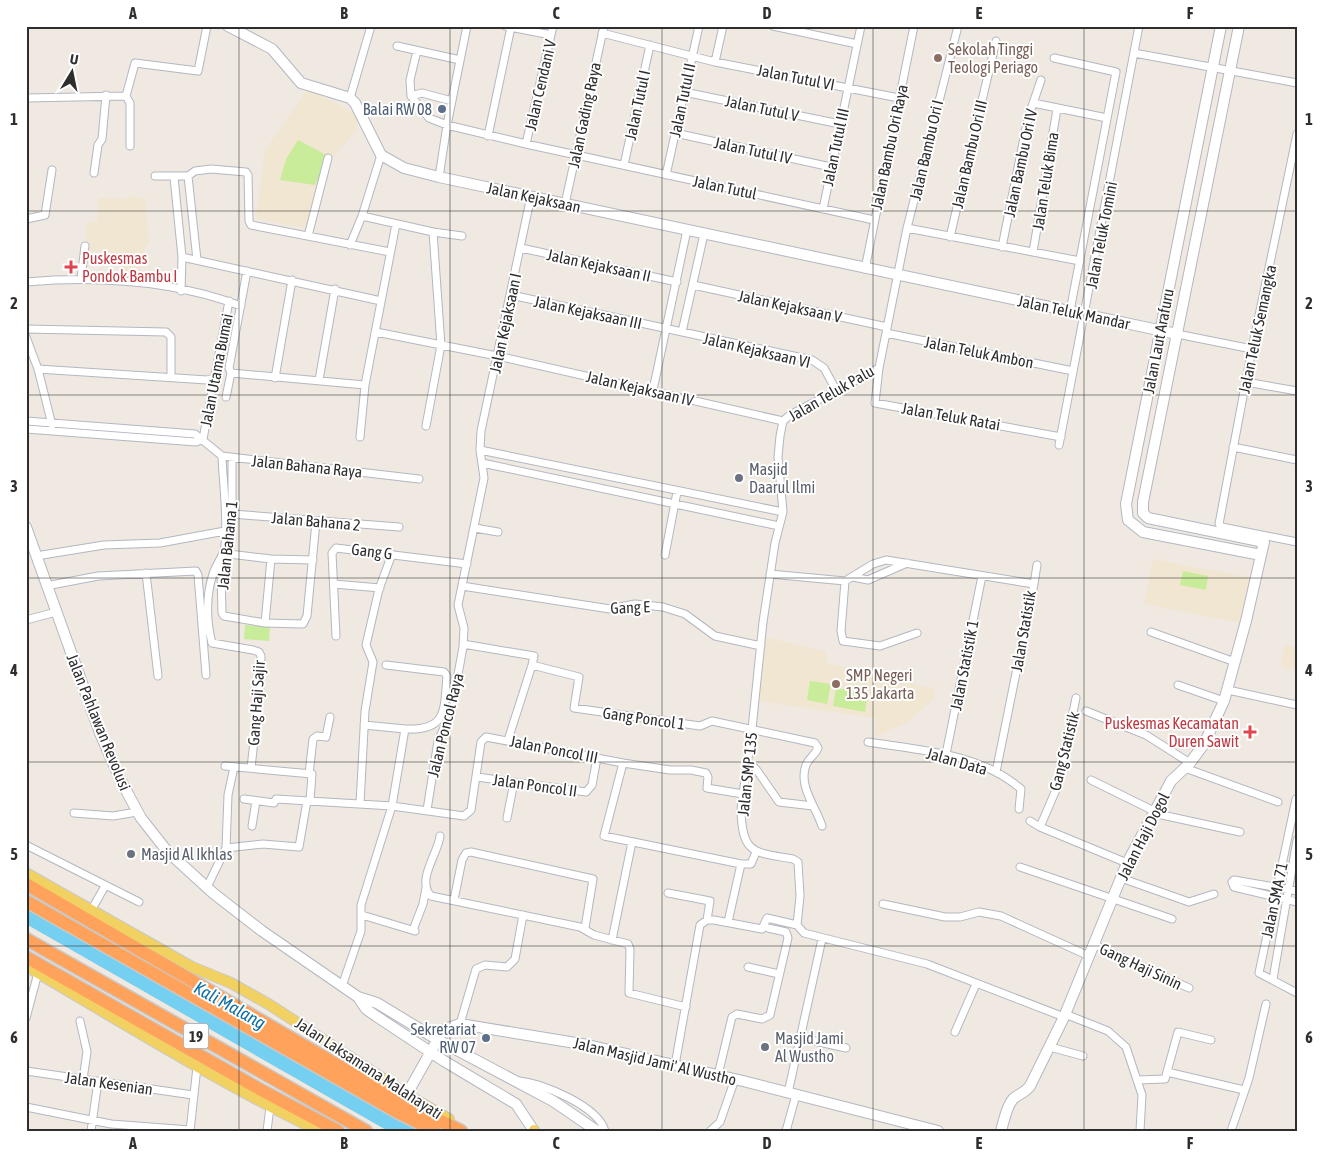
<svg xmlns="http://www.w3.org/2000/svg" width="1323" height="1157" font-family="'Asap Condensed',sans-serif">
<rect width="100%" height="100%" fill="#efe9e1"/>
<path fill="#f0e6d1" d="M308,89L358,115L356,131L328,163L308,229L256,218L265,150Z
M130,196L145,199L149,244L145,247L139,276L120,273L123,265L109,252L86,251V223L97,222L99,198L126,199Z
M1153,559L1251,578L1241,623L1144,604Z
M764,637L826,652L827,663L935,689L934,699L906,723L874,737L876,718L759,701Z
M1285,645L1297,647V670L1281,667Z"/>
<path fill="#c9ec9a" d="M298,140L330,157L315,185L280,180L286,159Z
M1183,571L1208,576L1206,590L1180,585Z
M245,625L270,627L269,641L244,639Z
M810,681L831,684L827,704L807,700Z
M836,688L868,693L865,712L833,706Z"/>
<path fill="#75cff0" d="M26,904L435,1131H388L26,924Z"/>
<g fill="none" stroke-linecap="round" stroke-linejoin="round">
<defs>
<path id="street" d="M505,26L551,35
M773,26L857,44
M958,26L907,228L879,368L790,415L783,421L780,436L778,457L783,512L775,543L763,622L752,729L741,809C742,855 754,852 793,859L798,862L800,896L797,925L804,933L927,964L1064,1017
M602,33L715,62L899,98
M397,46L460,60
M417,51L410,80L411,96L429,118L447,125L526,144L874,220
M1134,53L1297,83
M1054,58L1116,72L1070,311
M715,62L723,26
M684,92L840,124
M126,96L135,63L198,71L207,26
M126,96L130,103V146
M411,96L422,93L452,101
M26,98L126,96
M350,98L371,26
M1033,103L1107,118
M675,133L831,167
M1297,134L1252,349L1219,524L1222,527L1297,542
M488,136L511,27
M526,144L553,26
M624,165L650,45
M94,173L98,145L102,139L106,95
M666,175L699,26
M155,176H188L195,171L211,169L246,172L248,175L249,221L251,225L390,252
M188,176L197,260
M174,177L182,257L181,291
M439,177L447,125L467,26
M565,204L604,26
M823,209L861,26
M362,216L433,232L441,345L426,426
M26,219L45,215L52,170
M907,228L1080,261
M433,232L462,236
M308,236L328,158
M950,237L996,41
M350,245L362,216L381,155
M1002,247L1028,118L1041,80
M521,248L677,282
M1033,252L1057,109
M182,257L381,301
M865,269L914,26
M247,271L229,368L231,373L365,385L396,224
M81,279L85,246
M26,282C97,276 174,281 241,306
M693,285L887,327
M511,295L812,360L824,368L836,390
M26,329L166,332L171,337V377
M376,332L502,357L783,421
M682,332L704,234
M886,333L1073,371
M1177,334L1252,349
M26,337L38,369L52,425
M879,368L875,403L1061,437
M38,369L207,380L215,378
M275,378L292,280
M319,380L335,289
M1246,382L1297,391
M653,390L687,230
M226,397L231,373
M26,421L195,434L222,456L419,479
M26,429L196,442L203,439
M360,437L365,385
M203,439L229,301
M1059,445L1139,26
M1233,447L1297,460
M480,450L783,512
M222,456C223,485 228,517 225,545C224,556 216,564 213,574C206,595 206,621 212,643L253,650L259,652L261,656L260,687L251,768
M232,458V514L229,554L221,572L222,613L224,616L265,623L303,624L307,616L316,522
M482,463L779,526
M232,514L399,527
M475,528L498,532
M229,554L271,559L313,560
M665,555L677,492
M36,556L104,545L160,543L225,531
M146,573L158,676
M770,574L845,581L873,564L886,560L1034,584L996,772
M853,577L868,580L907,563
M845,581L841,631L843,641L880,646L917,633
M334,584L380,588
M1034,584L1037,565
M46,586L98,576L196,571L198,575L206,675
M462,586L610,609L635,604L663,607L685,614L715,636L761,646
M26,620L56,612
M265,623L271,559
M1151,632L1235,662
M336,636L332,553L336,548L467,564
M463,644L534,656L532,665L579,677L574,708L700,726L712,721L815,743L818,748C815,755 809,758 806,765C798,786 816,807 822,826
M1178,685L1224,701
M1228,690L1297,705
M1086,711L1146,735L1190,763
M364,725L405,729
M508,740L532,665
M868,742C919,750 980,753 1021,789L1019,809
M946,754L982,576
M747,761L756,769L779,802L813,806
M623,763L604,836L741,864H751L756,852
M225,766L312,774L310,801
M1185,768L1278,802
M309,774L313,739L317,736L326,737L330,717
M477,777L586,792L592,785L597,758
M1091,780L1162,815L1240,832
M244,799L274,803L276,799L392,806L464,816L471,810L481,742L486,737L623,763L670,770H691L706,773L708,777L707,788L743,794
M1296,799L1259,973L1297,993
M360,804L365,711L373,662L366,645L379,589L392,554
M427,810L438,741L451,713L463,647L464,628L458,605L484,478L480,450L481,431L531,196
M74,813L113,816L137,812
M507,818L514,782
M1030,821L1040,827L1127,863
M252,826L256,801
M1040,827L1058,785L1076,698
M440,836C438,854 416,880 431,896L580,927L594,935L628,944L630,949L629,993L686,1007
M26,845L139,902
M226,848L263,844L299,847L307,801
M1020,867L1172,919
M1121,878L1189,902L1214,894
M207,887L226,848L228,795L234,767
M1297,891L1234,880L1232,882L1234,887L1297,902
M668,893L710,901L707,920
M454,900L462,860L466,853L471,852L593,879L585,928
M883,904L945,917H960L979,912L1001,916L1089,956
M92,909L105,886
M362,915L415,931
M728,922L741,864
M413,930L423,904L426,888
M612,940L632,842
M1093,944L1189,988
M748,967L779,974
M1273,979L1297,840
M342,986L361,931V905L392,806L405,729C447,731 444,711 447,676L444,672L386,665
M1065,1014L1108,1031L1126,1047L1142,1095L1140,1131
M26,1018L38,973
M80,1021L87,1052L83,1079
M460,1024L476,969L485,965L507,967L515,959L523,915
M955,1032L976,984
M801,1038L846,1048
M1050,1047L1083,1056
M675,1065L700,925L707,920H714L762,929L767,918L797,925
M26,1071L193,1095
M1167,1072L1244,1090
M718,1075L732,1017L737,1014L762,1019L770,1015L788,938L786,932L768,928
M1138,1080L1165,1079L1178,1032L1211,1040
M519,1081C542,1083 598,1106 605,1131
M788,1093L822,939
M26,1107L111,1124L190,1130
M91,1131L98,1081
M190,1131L197,1067
M267,1131L270,1107
M710,1131L720,1122L735,1079
M786,1131L796,1095
M1231,1131L1249,1078L1266,1004"/>
<path id="secondary" d="M228,26L272,49L301,83L350,98L355,103L381,155L404,168L439,177L1177,334
M1221,26L1126,504L1128,520L1143,532L1261,555
M26,527L100,733L121,781L141,818L167,851L213,893L262,931L358,997L366,1009L376,1016L444,1061L516,1104L534,1131
M358,997L377,1003L438,1040L553,1101L597,1131
M407,1094L443,1030L460,1024L588,1045L743,1081L938,1131
M1001,1131C1004,1121 1006,1107 1013,1099C1018,1094 1025,1093 1030,1086L1064,1017L1127,863L1171,781L1190,763L1204,744L1224,701L1246,621L1264,542L1148,518L1143,513V502L1239,26"/>
<path id="primary" d="M26,873L192,967L231,983L270,1005L416,1100L449,1119
M26,966C123,1023 218,1082 319,1131
M534,1131V1130"/>
<path id="highway" d="M26,884L394,1098L461,1131
M26,901L399,1113L435,1131
M26,939L366,1131
M26,957L261,1090L338,1131"/>
</defs>
<use href="#street" stroke="#b4b7c1" stroke-width="9"/>
<use href="#secondary" stroke="#b4b7c1" stroke-width="12"/>
<use href="#primary" stroke="#c9c9c9" stroke-width="12"/>
<use href="#highway" stroke="#c9c9c9" stroke-width="15"/>
<use href="#street" stroke="#fff" stroke-width="7"/>
<use href="#secondary" stroke="#fff" stroke-width="10"/>
<use href="#primary" stroke="#f2d163" stroke-width="10"/>
<use href="#highway" stroke="#ffa35c" stroke-width="12"/>
</g>
<path fill="none" stroke="#2e2e2e" stroke-width="1" stroke-opacity="0.55" d="M239,26V1131M450,26V1131M662,26V1131M873,26V1131M1084,26V1131M26,211H1297M26,395H1297M26,578H1297M26,762H1297M26,946H1297"/>
<g fill="#8d6e63" stroke="#fff" stroke-width="2">
<circle cx="938" cy="58" r="5"/>
<circle cx="836" cy="684" r="5"/>
</g>
<g fill="#5c6f8a" stroke="#fff" stroke-width="2">
<circle cx="442" cy="109" r="5"/>
<circle cx="486" cy="1038" r="5"/>
</g>
<g fill="#e0444e" stroke="#fff" stroke-width="2">
<path d="M68.5 259.5h5v5h5v5h-5v5h-5v-5h-5v-5h5z"/>
<path d="M1247.5 724.5h5v5h5v5h-5v5h-5v-5h-5v-5h5z"/>
</g>
<g fill="#6b7280" stroke="#fff" stroke-width="2">
<circle cx="739" cy="478" r="5"/>
<circle cx="131" cy="854" r="5"/>
<circle cx="765" cy="1047" r="5"/>
</g>
<g text-anchor="middle" dominant-baseline="central" stroke-width="4" stroke-linejoin="round" paint-order="stroke">
<rect fill="#fff" stroke="#6d6d6d" stroke-width="1" x="183.5" y="1023.5" width="25" height="25" rx="4"/>
<g font-size="15" font-weight="bold" fill="#2e2e2e">
<text x="196" y="1036">19</text>
</g>
<g font-size="16" fill="#785e54" stroke="#fff" text-anchor="start">
<text x="948" y="49">Sekolah Tinggi<tspan x="948" dy="18">Teologi Periago</tspan></text>
<text x="846" y="675">SMP Negeri<tspan x="846" dy="18">135 Jakarta</tspan></text>
</g>
<g font-size="16" fill="#2e2e2e" stroke="#fff">
<text transform="translate(796 77) rotate(11)">Jalan Tutul VI</text>
<text transform="translate(540 85) rotate(-77)">Jalan Cendani V</text>
<text transform="translate(682 100) rotate(-78)">Jalan Tutul II</text>
<text transform="translate(637 105) rotate(-78)">Jalan Tutul I</text>
<text transform="translate(762 108) rotate(12)">Jalan Tutul V</text>
<text transform="translate(584 115) rotate(-78)">Jalan Gading Raya</text>
<text transform="translate(835 147) rotate(-78)">Jalan Tutul III</text>
<text transform="translate(889 147) rotate(-78)">Jalan Bambu Ori Raya</text>
<text transform="translate(753 150) rotate(12)">Jalan Tutul IV</text>
<text transform="translate(926 150) rotate(-77)">Jalan Bambu Ori I</text>
<text transform="translate(969 154) rotate(-77)">Jalan Bambu Ori III</text>
<text transform="translate(1020 163) rotate(-78)">Jalan Bambu Ori IV</text>
<text transform="translate(1045 181) rotate(-81)">Jalan Teluk Bima</text>
<text transform="translate(725 187) rotate(12)">Jalan Tutul</text>
<text transform="translate(534 197) rotate(12)">Jalan Kejaksaan</text>
<text transform="translate(1101 235) rotate(-79)">Jalan Teluk Tomini</text>
<text transform="translate(599 265) rotate(12)">Jalan Kejaksaan II</text>
<text transform="translate(790 306) rotate(12)">Jalan Kejaksaan V</text>
<text transform="translate(588 312) rotate(12)">Jalan Kejaksaan III</text>
<text transform="translate(1074 312) rotate(12)">Jalan Teluk Mandar</text>
<text transform="translate(505 323) rotate(-78)">Jalan Kejaksaan I</text>
<text transform="translate(1257 329) rotate(-78)">Jalan Teluk Semangka</text>
<text transform="translate(1158 341) rotate(-79)">Jalan Laut Arafuru</text>
<text transform="translate(757 350) rotate(13)">Jalan Kejaksaan VI</text>
<text transform="translate(979 352) rotate(11)">Jalan Teluk Ambon</text>
<text transform="translate(216 370) rotate(-79)">Jalan Utama Bumai</text>
<text transform="translate(640 388) rotate(13)">Jalan Kejaksaan IV</text>
<text transform="translate(831 393) rotate(-30)">Jalan Teluk Palu</text>
<text transform="translate(951 416) rotate(10)">Jalan Teluk Ratai</text>
<text transform="translate(307 466) rotate(6)">Jalan Bahana Raya</text>
<text transform="translate(316 521) rotate(5)">Jalan Bahana 2</text>
<text transform="translate(227 545) rotate(-84)">Jalan Bahana 1</text>
<text transform="translate(372 551) rotate(7)">Gang G</text>
<text transform="translate(630 607) rotate(-2)">Gang E</text>
<text transform="translate(1023 631) rotate(-80)">Jalan Statistik</text>
<text transform="translate(964 665) rotate(-79)">Jalan Statistik 1</text>
<text transform="translate(256 703) rotate(-86)">Gang Haji Sajir</text>
<text transform="translate(644 718) rotate(8)">Gang Poncol 1</text>
<text transform="translate(99 722) rotate(68)">Jalan Pahlawan Revolusi</text>
<text transform="translate(445 725) rotate(-76)">Jalan Poncol Raya</text>
<text transform="translate(554 749) rotate(11)">Jalan Poncol III</text>
<text transform="translate(1064 751) rotate(-76)">Gang Statistik</text>
<text transform="translate(957 761) rotate(16)">Jalan Data</text>
<text transform="translate(747 774) rotate(-84)">Jalan SMP 135</text>
<text transform="translate(535 785) rotate(8)">Jalan Poncol II</text>
<text transform="translate(1143 836) rotate(-63)">Jalan Haji Dogol</text>
<text transform="translate(1274 900) rotate(-78)">Jalan SMA 71</text>
<text transform="translate(1141 966) rotate(25)">Gang Haji Sinin</text>
<text transform="translate(655 1061) rotate(13)">Jalan Masjid Jami' Al Wustho</text>
<text transform="translate(369 1068) rotate(33)">Jalan Laksamana Malahayati</text>
<text transform="translate(109 1083) rotate(8)">Jalan Kesenian</text>
</g>
<g font-size="16" fill="#4e5e75" stroke="#fff" text-anchor="end">
<text x="432" y="109">Balai RW 08</text>
<text x="476" y="1029">Sekretariat<tspan x="476" dy="18">RW 07</tspan></text>
</g>
<g font-size="16" fill="#be3a42" stroke="#fff" text-anchor="start">
<text x="82" y="258">Puskesmas<tspan x="82" dy="18">Pondok Bambu I</tspan></text>
<text x="1239" y="723" text-anchor="end">Puskesmas Kecamatan<tspan x="1239" dy="18">Duren Sawit</tspan></text>
</g>
<g font-size="16" fill="#5b616d" stroke="#fff" text-anchor="start">
<text x="749" y="469">Masjid<tspan x="749" dy="18">Daarul Ilmi</tspan></text>
<text x="141" y="854">Masjid Al Ikhlas</text>
<text x="775" y="1038">Masjid Jami<tspan x="775" dy="18">Al Wustho</tspan></text>
</g>
<g font-size="18" font-style="italic" fill="#0d6fa3" stroke="#fff">
<text transform="translate(230 1005) rotate(29)">Kali Malang</text>
</g>
</g>
<rect width="1323" height="1157" fill="none" stroke="#ffffff" stroke-width="55"/>
<g transform="translate(72 72) rotate(10)" stroke="#ffffff" stroke-width="4" paint-order="stroke">
<path d="M0-4L9 19L0 12L-9 19Z" fill="#2e2e2e"/>
<text y="-8" font-size="14" font-weight="bold" text-anchor="middle" fill="#2e2e2e">U</text>
</g>
<rect x="28" y="28" width="1268" height="1102" fill="none" stroke="#2e2e2e" stroke-width="2"/>
<g font-size="16" text-anchor="middle" font-weight="bold" fill="#2e2e2e">
<text x="133" y="19">A</text>
<text x="344" y="19">B</text>
<text x="556" y="19">C</text>
<text x="767" y="19">D</text>
<text x="979" y="19">E</text>
<text x="1190" y="19">F</text>
<text x="14" y="125">1</text>
<text x="1309" y="125">1</text>
<text x="14" y="309">2</text>
<text x="1309" y="309">2</text>
<text x="14" y="492">3</text>
<text x="1309" y="492">3</text>
<text x="14" y="676">4</text>
<text x="1309" y="676">4</text>
<text x="14" y="860">5</text>
<text x="1309" y="860">5</text>
<text x="14" y="1043">6</text>
<text x="1309" y="1043">6</text>
<text x="133" y="1149">A</text>
<text x="344" y="1149">B</text>
<text x="556" y="1149">C</text>
<text x="767" y="1149">D</text>
<text x="979" y="1149">E</text>
<text x="1190" y="1149">F</text>
</g>
</svg>
